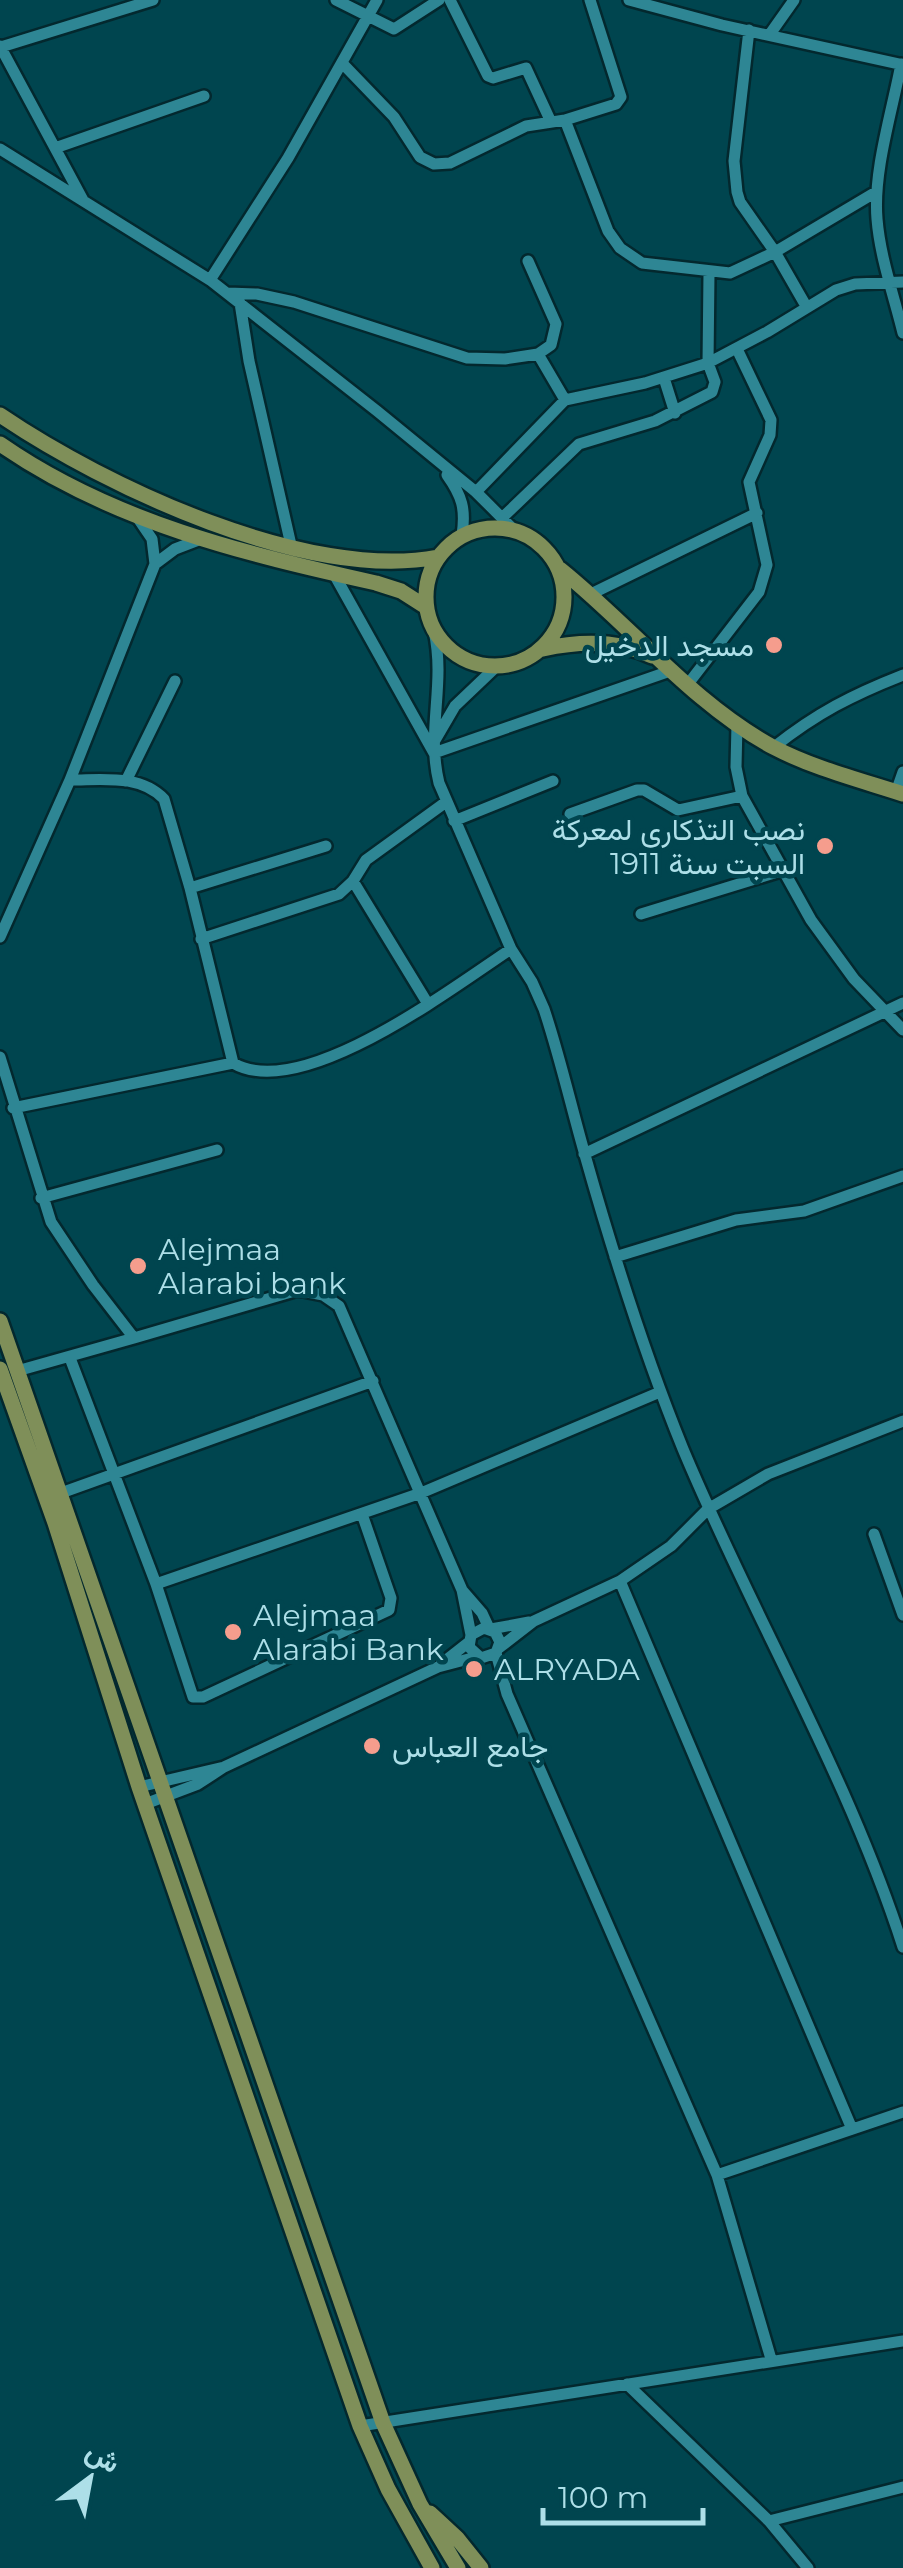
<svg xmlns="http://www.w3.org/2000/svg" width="903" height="2568" font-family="Montserrat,Vazirmatn,sans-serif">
<rect width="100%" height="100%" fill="#00454f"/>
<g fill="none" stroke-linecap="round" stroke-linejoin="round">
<defs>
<path id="minor" d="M336,0L394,29L439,0
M450,0L488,76L493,78L526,68L551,122
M629,0L722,25L903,65
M749,30L734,161L737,192L740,202L775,252L806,306
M770,34L794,0
M0,46L83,200
M1,47L153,0
M343,64L394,117L420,157L434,164L450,163L526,126L565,120L608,231L620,248L642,263L730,273L775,252L876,192
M901,64C892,112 873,171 877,219C880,257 894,296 903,333
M565,120L616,104L621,97L590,0
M55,148L204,96
M0,149L210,280L377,411L476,492L514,530
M528,261L556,324L551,345L538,354
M210,280L288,158L377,0
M228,293L257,294L294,302L467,358L505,359L538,354L565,400
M240,303L249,361L291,545
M664,378L675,413
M447,475C462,496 466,509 462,535
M476,492L565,400L645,383L708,363L767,332L836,290L855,284L903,282
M502,518L579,444L655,421L712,392L715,382L708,363L709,273
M155,564L175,549L201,539
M334,574L434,753L673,670
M591,594L757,513
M434,631C446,685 426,730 439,783L511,949L532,982L544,1009C560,1057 571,1106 585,1155C613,1254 644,1353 683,1449C753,1617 847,1773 903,1947
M688,684L759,592L767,565L749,482L770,435L771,420L737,349
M737,724L736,767L742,796L811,920L854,979L903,1030
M434,742L455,706L497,666
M774,747C817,713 852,695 903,675
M70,780C103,780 140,774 164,799L190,888L233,1063C301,1103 452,988 511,949
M126,781L175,681
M896,792L903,772
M570,814L637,790H644L678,810L742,796
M454,821L553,781
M353,881L428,1004
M190,888L326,846
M641,914L784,870
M0,937L70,780L155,564L152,539L137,517
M201,939L339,894L353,881L366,860L446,802
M0,1057L51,1222L93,1285L134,1338L298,1290L323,1295L339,1306L462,1590L471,1635L469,1647L481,1658L496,1653L500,1642L495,1632L484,1628L471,1635
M13,1108L233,1063
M584,1154L903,1003
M41,1198L217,1150
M615,1257L736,1220L804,1211L903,1176
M70,1358L156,1584L193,1697H203L389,1610L391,1598L362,1514
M17,1371L134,1338
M61,1493L373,1381
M874,1534L903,1615
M620,1581L852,2129
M156,1584L421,1493L660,1392
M462,1590L482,1613L489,1628
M491,1629L529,1622
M499,1648L534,1621L620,1581L671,1546L708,1509L768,1474L903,1421
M496,1653L507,1694L717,2175L771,2359
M441,1664L469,1642
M139,1787L224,1767
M145,1804L198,1784L224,1767L438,1667L476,1657
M717,2175L903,2112
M627,2384L769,2521L808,2568
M360,2426L903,2341
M769,2521L903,2487"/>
<path id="major" d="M0,415C106,487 308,582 438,557
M0,444C112,522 245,554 376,583L401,591L426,607
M426 597a69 69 0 1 1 138 0a69 69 0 1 1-138 0Z
M560,569C631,626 692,703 773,747C813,768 860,780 903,794
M543,649C579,641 618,640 652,656
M0,1321L383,2423L420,2504L458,2568
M0,1369L55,1523L139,1787L360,2426L388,2489L432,2568
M430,2513L457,2538L481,2568"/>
</defs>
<use href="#minor" stroke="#03282e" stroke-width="16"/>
<use href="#major" stroke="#03282e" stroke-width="20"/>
<use href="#minor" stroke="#2e8694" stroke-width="11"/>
<use href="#major" stroke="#7f8f59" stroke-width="15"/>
</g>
<g fill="#f59d8d" stroke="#00454f" stroke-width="4">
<circle cx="774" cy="645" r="10"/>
<circle cx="825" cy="846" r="10"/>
<circle cx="138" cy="1266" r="10"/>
<circle cx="233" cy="1632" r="10"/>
<circle cx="474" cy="1669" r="10"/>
<circle cx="372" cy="1746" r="10"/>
</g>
<g text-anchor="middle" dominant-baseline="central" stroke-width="9" stroke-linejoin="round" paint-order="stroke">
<g font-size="30" fill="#addfe8" stroke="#00454f" text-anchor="start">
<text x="754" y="645" text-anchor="end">مسجد الدخيل</text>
<text x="805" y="829" text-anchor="end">نصب التذكاري لمعركة<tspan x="805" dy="34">السبت سنة 1911</tspan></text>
<text x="158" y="1249">Alejmaa<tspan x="158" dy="34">Alarabi bank</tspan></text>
<text x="253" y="1615">Alejmaa<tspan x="253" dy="34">Alarabi Bank</tspan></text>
<text x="494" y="1669">ALRYADA</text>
<text x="392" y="1746">جامع العباس</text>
</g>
</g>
<g transform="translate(90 2478) rotate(32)" stroke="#00454f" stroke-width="8" paint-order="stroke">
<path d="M0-8L18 38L0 25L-18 38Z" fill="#addfe8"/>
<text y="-15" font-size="28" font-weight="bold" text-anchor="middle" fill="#addfe8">ش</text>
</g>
<path d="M543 2508v15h160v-15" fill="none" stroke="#addfe8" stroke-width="5"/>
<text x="558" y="2508" font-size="30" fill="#addfe8" stroke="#00454f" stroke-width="8" paint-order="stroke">100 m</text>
</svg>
